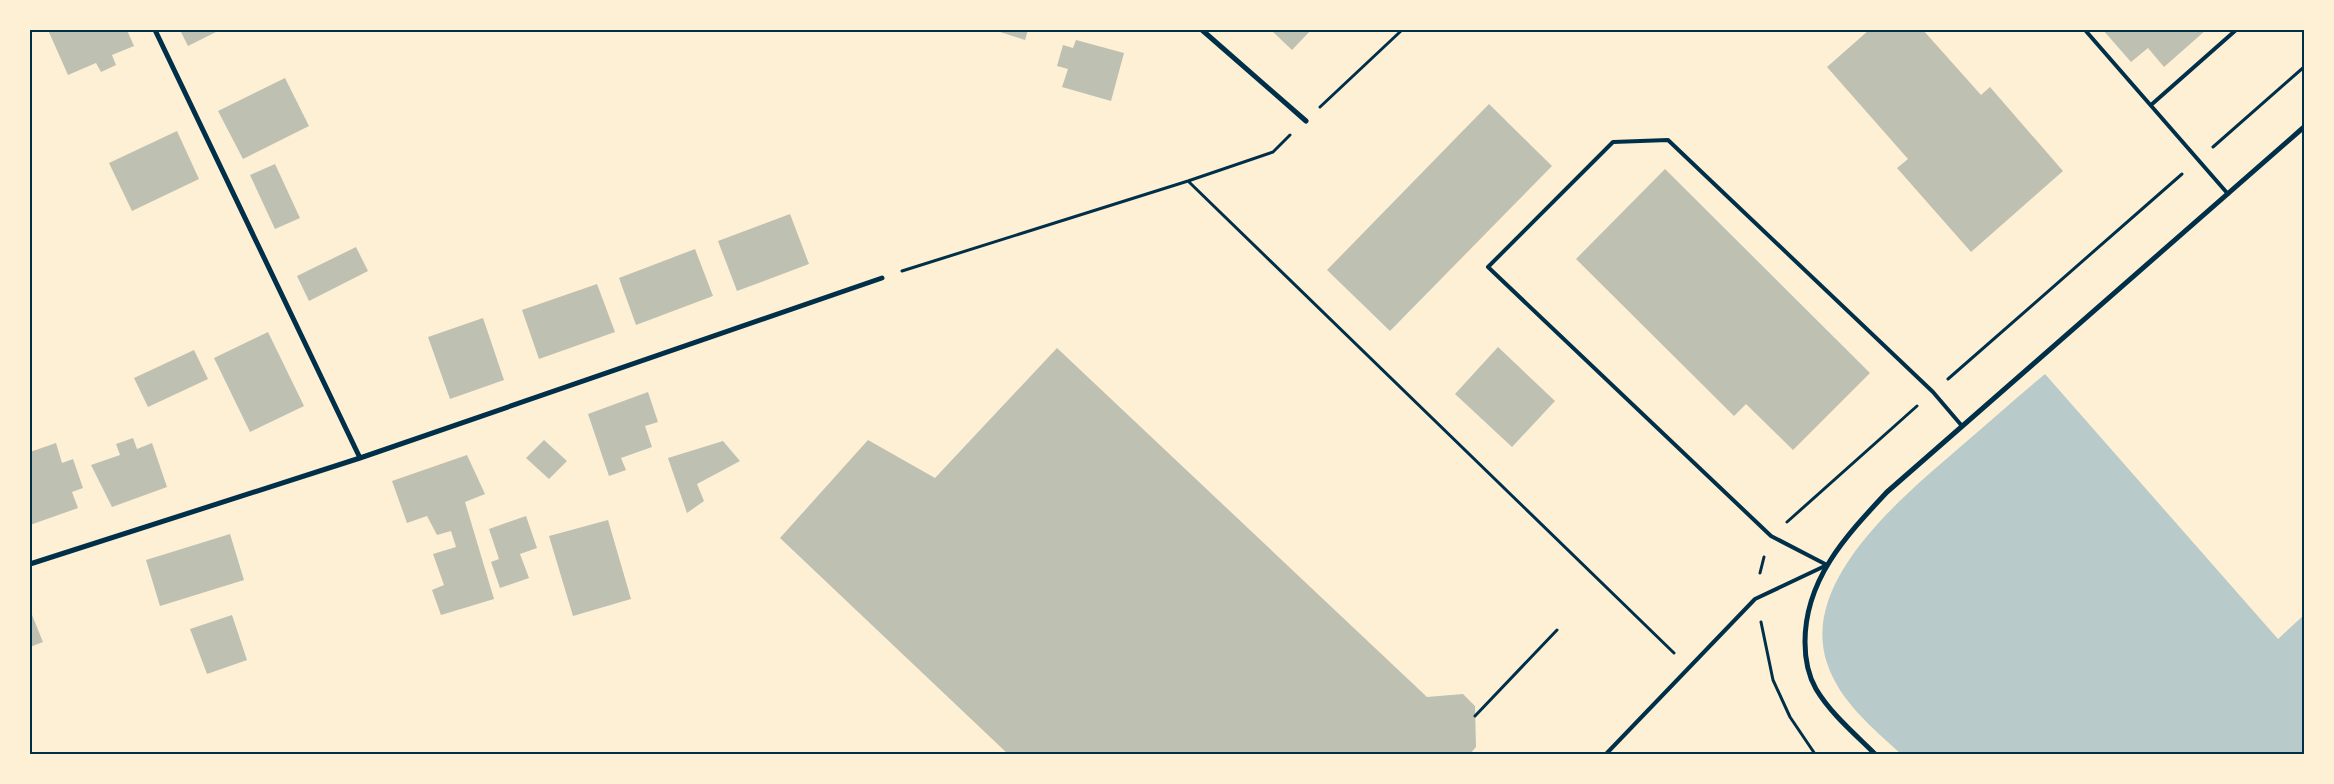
<svg xmlns="http://www.w3.org/2000/svg" width="2334" height="784" font-family="'Public Sans',sans-serif">
<rect width="100%" height="100%" fill="#fdf0d5"/>
<path fill="#b9caca" d="M2045,374L2278,639L2304,615V754H1901C1872,727 1840,702 1827,663C1799,580 1905,495 1959,448C1988,423 2016,398 2045,374Z"/>
<path fill="#bec0b2" d="M48,30H127L134,46L112,55L116,65L101,72L96,63L68,75Z
M180,30H220L188,46Z
M994,30H1028L1025,40Z
M1271,30H1311L1292,50Z
M1869,30H1923L1981,95L1990,87L2063,171L1971,252L1897,168L1908,159L1827,67Z
M2103,30H2206L2164,67L2148,48L2131,62Z
M1076,40L1124,53L1111,101L1062,87L1068,69L1057,66L1063,45L1073,48Z
M285,78L309,126L243,159L218,111Z
M1489,104L1552,166L1390,331L1327,270Z
M177,131L199,179L132,211L109,163Z
M275,164L300,218L275,229L250,175Z
M1665,169L1870,373L1793,450L1746,404L1734,416L1576,259Z
M790,214L809,264L737,291L718,241Z
M356,247L368,271L309,301L297,276Z
M695,249L713,296L636,325L619,278Z
M597,284L615,332L539,359L522,310Z
M483,318L504,380L450,399L428,337Z
M268,332L304,406L250,432L214,358Z
M1498,347L1555,401L1512,447L1455,394Z
M1057,348L1427,697L1463,694L1475,706L1476,747L1470,754H1008L780,538L868,440L935,478Z
M194,350L208,379L148,407L134,378Z
M648,392L658,422L645,426L652,447L621,458L626,470L609,476L588,414Z
M133,438L137,449L152,443L167,487L112,507L91,465L120,455L116,444Z
M544,440L567,461L549,479L526,458Z
M723,441L740,461L697,484L704,501L687,513L668,458Z
M56,443L62,463L73,459L83,488L72,492L78,508L30,525V452Z
M467,455L485,494L465,502L494,599L441,615L432,590L444,585L433,554L456,547L451,531L437,535L427,516L407,523L392,481Z
M526,516L537,548L520,554L529,578L500,588L491,562L499,559L489,529Z
M608,520L631,599L573,616L549,536Z
M230,534L244,580L160,606L146,560Z
M30,610L43,642L30,647Z
M232,615L247,660L207,674L190,629Z"/>
<g fill="none" stroke-linecap="round" stroke-linejoin="round">
<path stroke="#003049" stroke-width="3" d="M1320,107L1402,30
M2213,147L2304,67
M1188,181L1674,653
M902,271L1188,181L1273,152L1290,135
M1948,379L2182,174
M1787,522L1917,406
M1760,573L1764,557
M1761,622L1773,680L1790,717L1815,754
M1475,716L1557,630"/>
<path stroke="#003049" stroke-width="4" d="M2085,30L2228,194
M2151,105L2236,30
M1827,565L1771,536L1488,267L1613,142L1668,140L1933,392L1962,426
M1606,754L1755,599L1827,565"/>
<path stroke="#003049" stroke-width="5" d="M155,30L360,458
M1202,30L1306,121
M30,564L360,458L882,278
M1875,754C1855,734 1831,714 1816,689C1808,675 1805,657 1805,642C1805,579 1846,536 1887,492L2304,127"/>
</g>
<rect width="2334" height="784" fill="none" stroke="#fdf0d5" stroke-width="62"/>
<rect x="31" y="31" width="2272" height="722" fill="none" stroke="#003049" stroke-width="2"/>
</svg>
